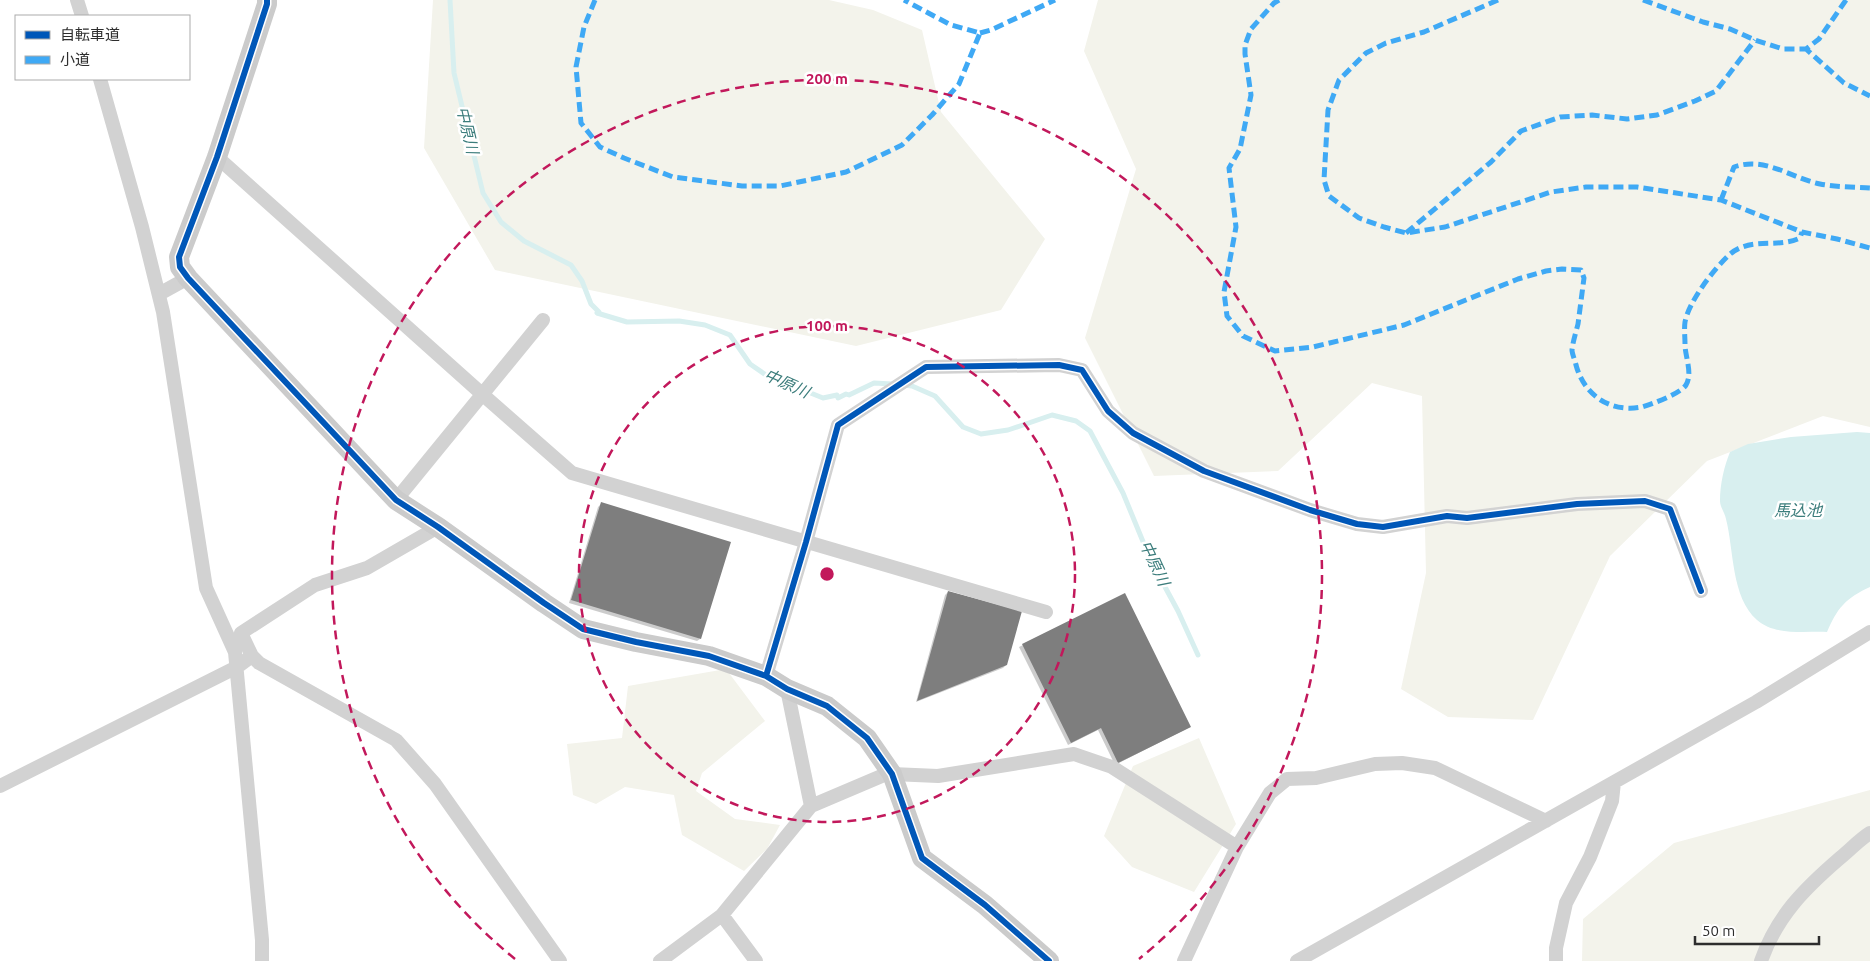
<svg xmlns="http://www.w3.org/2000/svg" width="1870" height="961" font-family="Ubuntu,'Noto Sans JP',sans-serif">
<rect width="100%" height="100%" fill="#fff"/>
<path fill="#f3f3eb" d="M433,0H829L873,10L922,30L941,112L1045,239L1001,310L856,346L495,270L424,148Z
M1098,0H1870V427L1823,416L1707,461L1610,556L1533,720L1448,717L1401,689L1426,573L1422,396L1372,383L1278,471L1154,476L1085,338L1136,169L1084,51Z
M726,669L765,721L702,773L696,791L735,819L780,825L767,849L744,871L682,835L674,795L625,787L596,804L573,795L567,744L622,738L628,686Z
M1199,738L1236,824L1194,892L1132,867L1104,836L1133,766Z
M1870,790V961H1582L1583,919L1674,843Z"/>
<path fill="#d8efef" d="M1857,432L1870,433V587C1846,598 1837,608 1827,632C1805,631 1775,636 1757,620C1731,597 1734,550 1726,519C1725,513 1720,507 1720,501C1720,484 1724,467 1730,452L1748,444L1791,437Z"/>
<path fill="#0003" d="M601,504L700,639L697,641L569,603L598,507Z
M948,592L1006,665L1003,668L916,702L945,595Z
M1124,595L1190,727L1115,765L1098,730L1068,745L1019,647Z"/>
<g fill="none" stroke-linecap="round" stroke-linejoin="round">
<path stroke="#d8efef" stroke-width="5" d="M450,0L454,73L483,193L501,222L524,241L571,265L582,281L591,304L599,312L597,313L627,322L679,321L705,325L730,335L750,364L766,375L823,398L837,395L838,398L846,394L849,395L874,383L892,384
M903,385L912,386L935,396L963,427L981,434L1008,430L1052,415L1076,421L1090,431L1123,493L1151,561L1178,611L1198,655"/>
</g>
<path fill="#7e7e7e" d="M601,502L731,542L701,639L571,600Z
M948,591L1022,611L1007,665L917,701Z
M1125,593L1191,727L1118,763L1101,728L1071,743L1022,644Z"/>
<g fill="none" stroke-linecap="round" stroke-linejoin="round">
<path stroke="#d2d2d2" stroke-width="14" d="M77,0L82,16
M100,79L142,227L163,312L206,588L235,652L262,940V961
M217,157L482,394L572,473L1046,612
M159,294L188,278
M396,500L543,320
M252,656L259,663L396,740L435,784L560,961
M766,676L806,542L838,425L926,367L1059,365L1082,370L1108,411L1133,433L1204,471L1310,510L1357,524L1383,527L1447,516L1467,518L1577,504L1645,501L1670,509L1701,591
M787,689L811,806
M0,786L237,667L252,656L241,633L315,585L367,568L438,527
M722,915L756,961
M660,961L722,915L811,806L884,775L892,774L938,776L1074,754L1112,767L1237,847
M1184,961L1237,847L1270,793L1287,779L1316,778L1375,764L1402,763L1435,768L1546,821
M1297,961L1756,702L1870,632
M1556,961V948L1566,903L1590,857L1612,801L1614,782
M1761,961C1777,916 1804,889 1840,858C1850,850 1859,840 1870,833"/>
<path stroke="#cbcbcb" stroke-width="20" d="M267,0V4L217,157L179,257L180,267L188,278L396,500L438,527L544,603L583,629L636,642L709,656L766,676L787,689L827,706L867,738L892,774L922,858L985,905L1049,961"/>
<path stroke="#3fa9f5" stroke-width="5" stroke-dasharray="10 5" stroke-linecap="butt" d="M595,0L584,27L576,67L581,123L600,147L624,158L673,177L742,186H780L846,172L902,145L932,115L959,84L980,33L951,25L904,0
M1279,0L1274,3L1251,29L1245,45V54L1251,95L1240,149L1229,168L1236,227L1224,292L1227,316L1243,336L1275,351L1313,347L1404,325L1518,279L1546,271L1562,269L1581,270L1584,278C1582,293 1580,309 1578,324C1576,332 1573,341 1572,350C1572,354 1575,360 1576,365C1584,395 1610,413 1642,407C1652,404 1680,394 1686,385C1693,373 1685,357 1685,344C1685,337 1684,329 1685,322C1689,301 1714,269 1729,255C1750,236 1777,249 1800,238L1802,232
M1498,0L1424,32L1386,43L1366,53L1339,80L1328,110L1324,180L1329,196L1359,218L1384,227L1406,233L1445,227L1551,192L1586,187H1637L1721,200L1802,232L1837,239L1870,248
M1643,0L1703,22L1730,29L1755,40L1783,49H1806
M1846,0L1819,39L1806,49L1844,83L1870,96
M980,33L991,30L1055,0
M1721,200L1734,167C1765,156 1791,178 1820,184C1836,187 1854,187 1870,188
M1406,233L1491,162L1521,131L1560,117L1592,115L1627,119L1657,115L1695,101L1716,91L1755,40"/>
<defs>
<path id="cycleway" d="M267,0V4L217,157L179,257L180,267L188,278L396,500L438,527L544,603L583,629L636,642L709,656L766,676L787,689L827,706L867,738L892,774L922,858L985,905L1049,961
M766,676L806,542L838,425L926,367L1059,365L1082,370L1108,411L1133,433L1204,471L1310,510L1357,524L1383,527L1447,516L1467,518L1577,504L1645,501L1670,509L1701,591"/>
</defs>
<use href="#cycleway" stroke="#fff" stroke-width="9"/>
<use href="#cycleway" stroke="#0057b8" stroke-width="6"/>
</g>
<g fill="none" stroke="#c2185b" stroke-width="2.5" stroke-dasharray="9 6">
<circle cx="827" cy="574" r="248"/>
<path d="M515 959A495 495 0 1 1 1139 959"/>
</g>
<g text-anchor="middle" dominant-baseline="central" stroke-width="5" stroke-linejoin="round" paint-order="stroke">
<g font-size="16" font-style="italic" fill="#3c7d7c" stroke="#fff">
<text transform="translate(468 130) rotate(77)">中原川</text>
<text transform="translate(787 383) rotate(24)">中原川</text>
<text x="1798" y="510">馬込池</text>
<text transform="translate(1155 563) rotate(65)">中原川</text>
</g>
</g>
<circle cx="827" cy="574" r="8" fill="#c2185b" stroke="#fff" stroke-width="2.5"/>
<g font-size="15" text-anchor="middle" font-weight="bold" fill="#c2185b" stroke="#fff" stroke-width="5" stroke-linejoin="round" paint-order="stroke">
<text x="827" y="84">200 m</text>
<text x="827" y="331">100 m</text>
</g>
<rect x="15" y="15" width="175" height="65" fill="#ffffff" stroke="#ababab"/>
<rect x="25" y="31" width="25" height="8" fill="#0057b8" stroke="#ababab"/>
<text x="60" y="40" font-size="15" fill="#2d2d2d">自転車道</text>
<rect x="25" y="56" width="25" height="8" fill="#3fa9f5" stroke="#ababab"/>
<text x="60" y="65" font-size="15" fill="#2d2d2d">小道</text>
<path d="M1695 936v8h124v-8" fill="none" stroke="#2d2d2d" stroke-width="2.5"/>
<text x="1702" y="936" font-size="15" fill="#2d2d2d" stroke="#ffffff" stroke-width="4" paint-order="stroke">50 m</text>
</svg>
